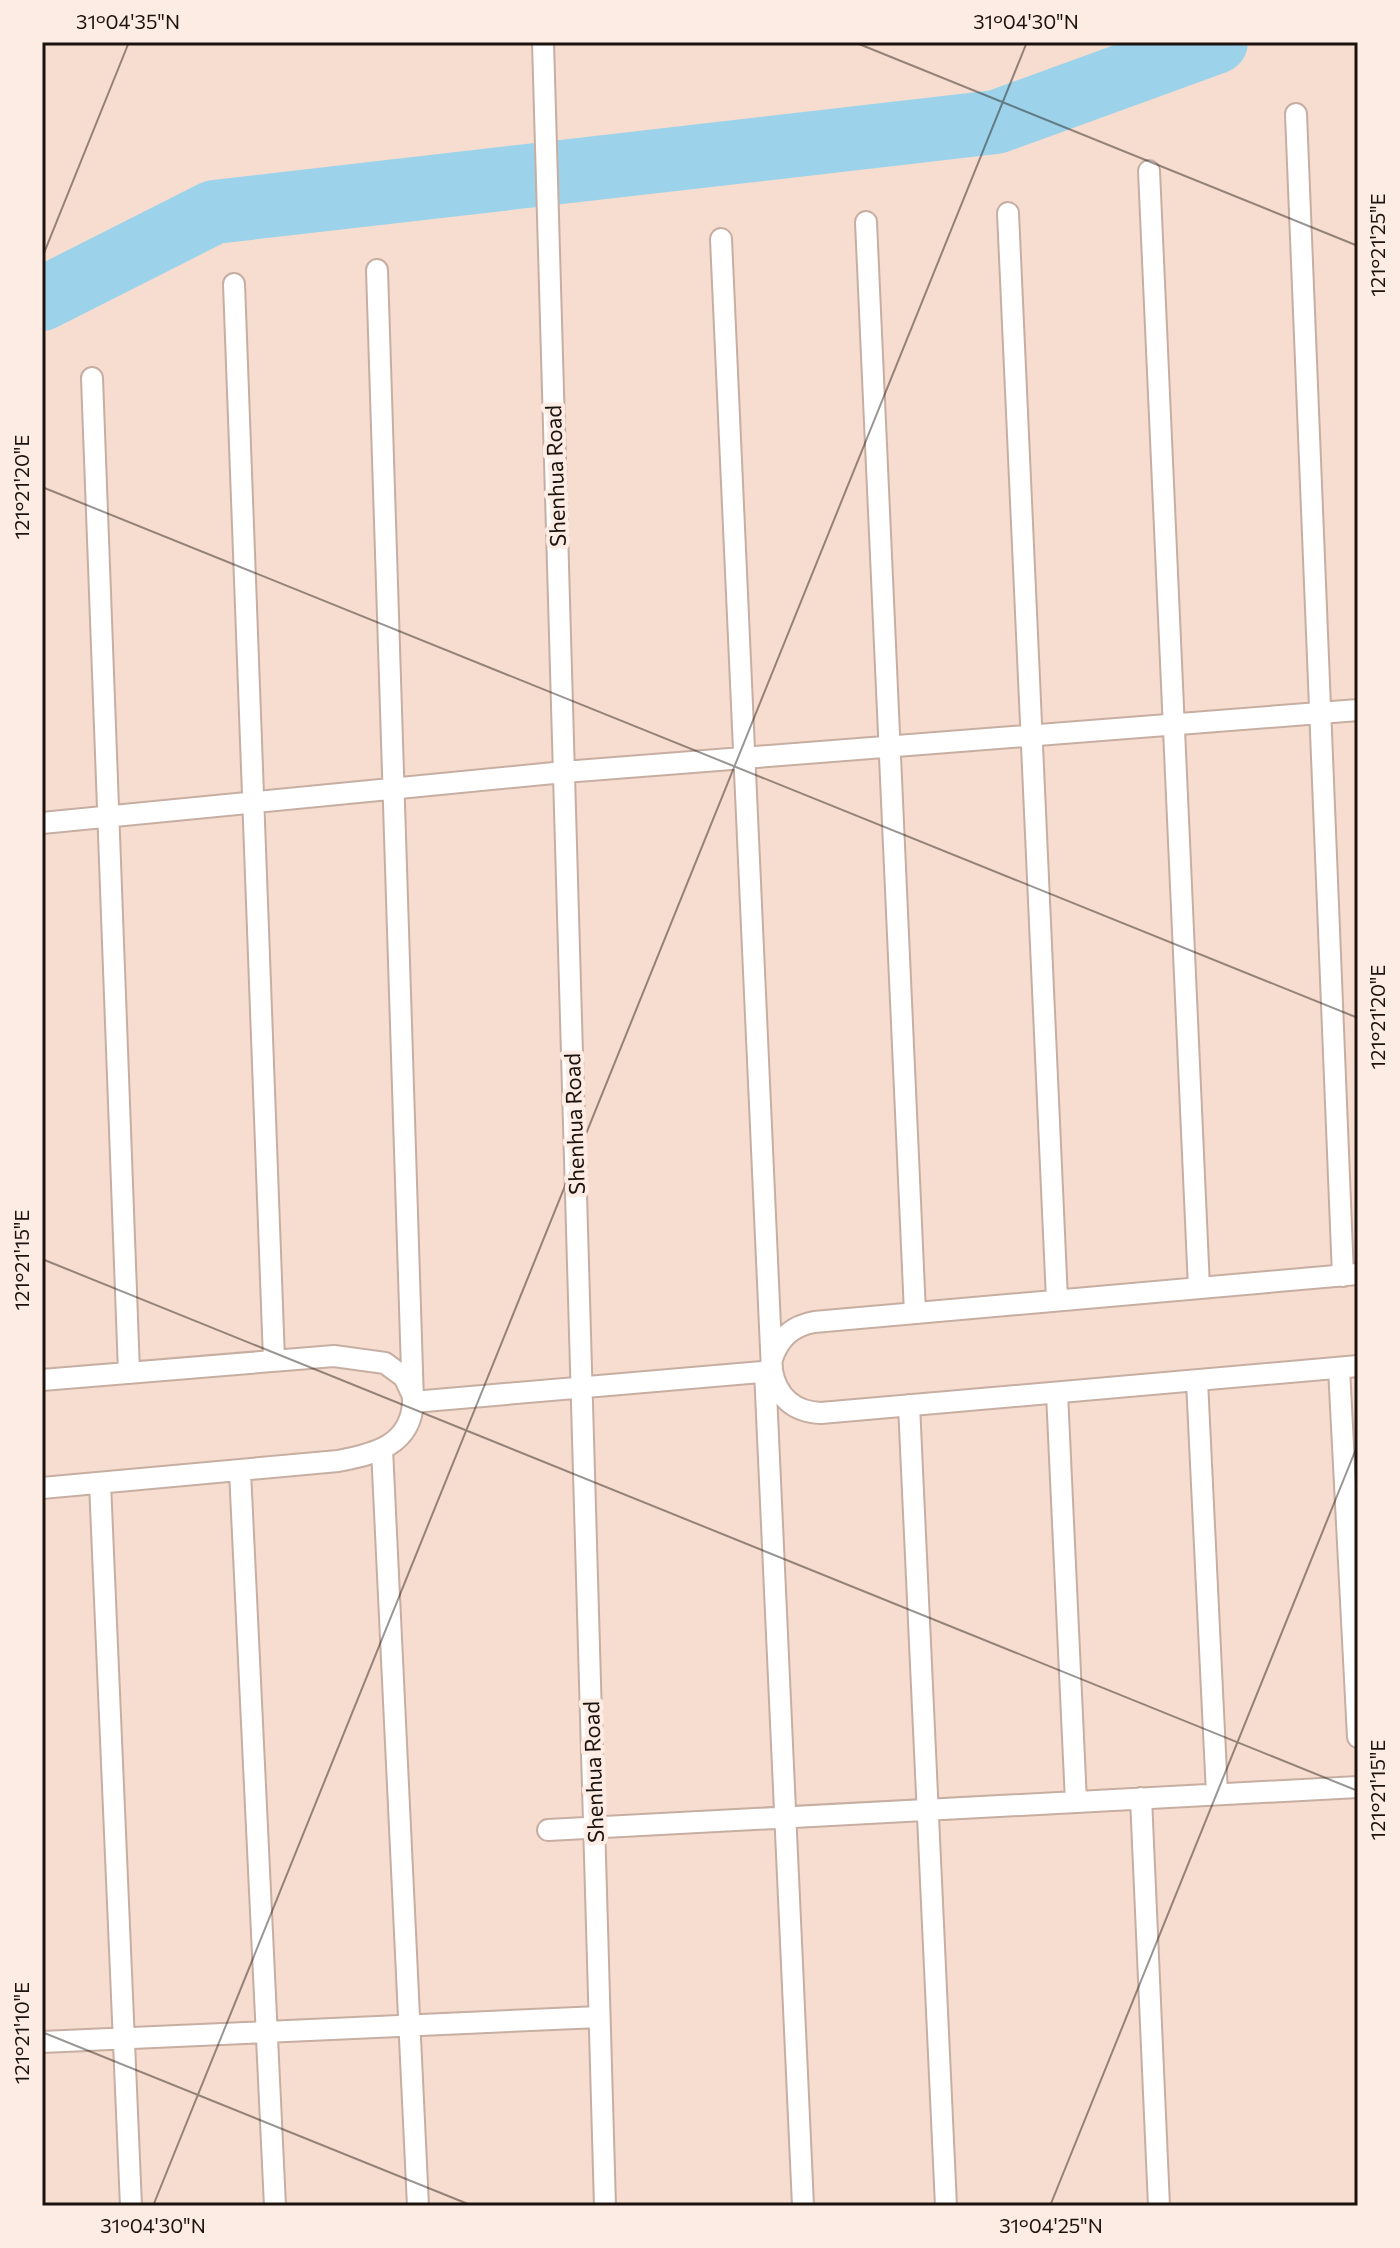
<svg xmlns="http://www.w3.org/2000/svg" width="1400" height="2248" font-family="Commissioner,sans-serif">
<rect width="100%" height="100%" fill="#f6ddcf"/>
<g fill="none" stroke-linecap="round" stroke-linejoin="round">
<path stroke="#9dd3ea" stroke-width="64" d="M42,299L214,212L996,122L1216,42"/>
<defs>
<path id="service" d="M543,42L605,2206
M1296,114L1343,1276
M1149,171L1199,1288
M1008,213L1057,1300
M866,222L915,1313
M721,239L772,1371C777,1397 794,1412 821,1413L1358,1366
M234,284L274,1360
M92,378L129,1372
M42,823L564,772L1358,710
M772,1359C779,1338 792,1326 814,1322L1358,1274
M1339,1368L1358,1737
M765,1371L803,2206
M42,1380L334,1356L385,1363L404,1377L412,1394
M1197,1381L1217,1794
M1057,1393L1076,1802
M413,1402L772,1371
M909,1405L946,2206
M382,1449L418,2206
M240,1471L275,2206
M100,1483L131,2206
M42,1488L338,1461C375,1454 411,1445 413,1402L377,270
M1141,1798L1159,2206
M548,1830L1358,1787
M42,2042L599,2017"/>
</defs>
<use href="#service" stroke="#c7aea2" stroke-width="24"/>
<use href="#service" stroke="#fff" stroke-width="20"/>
</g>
<path fill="none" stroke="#1c130f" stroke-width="2" stroke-opacity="0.45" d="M854,42L1358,246M42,258L129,42M42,487L1358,1018M42,1259L1358,1791M42,2032L473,2206M153,2206L1027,42M1050,2206L1358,1444"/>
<g text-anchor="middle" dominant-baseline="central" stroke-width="8" stroke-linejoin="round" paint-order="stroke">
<g font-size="22" fill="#1c130f" stroke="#fcece4">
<text transform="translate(555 476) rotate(-92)">Shenhua Road</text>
<text transform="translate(574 1124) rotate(-92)">Shenhua Road</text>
<text transform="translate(593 1772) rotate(-92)">Shenhua Road</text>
</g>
</g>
<rect width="1400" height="2248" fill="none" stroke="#fcece4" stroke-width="88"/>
<rect x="44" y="44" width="1312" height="2160" fill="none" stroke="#1c130f" stroke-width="3"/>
<g font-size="20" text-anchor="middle" fill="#1c130f">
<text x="128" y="29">31°04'35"N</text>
<text x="1026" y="29">31°04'30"N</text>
<text transform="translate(1378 245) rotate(-90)" y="7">121°21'25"E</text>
<text transform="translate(22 487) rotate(-90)" y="7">121°21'20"E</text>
<text transform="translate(1378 1017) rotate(-90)" y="7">121°21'20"E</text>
<text transform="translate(22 1260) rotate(-90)" y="7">121°21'15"E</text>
<text transform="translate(1378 1790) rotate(-90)" y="7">121°21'15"E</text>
<text transform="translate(22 2033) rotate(-90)" y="7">121°21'10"E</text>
<text x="153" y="2233">31°04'30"N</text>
<text x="1051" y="2233">31°04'25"N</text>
</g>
</svg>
